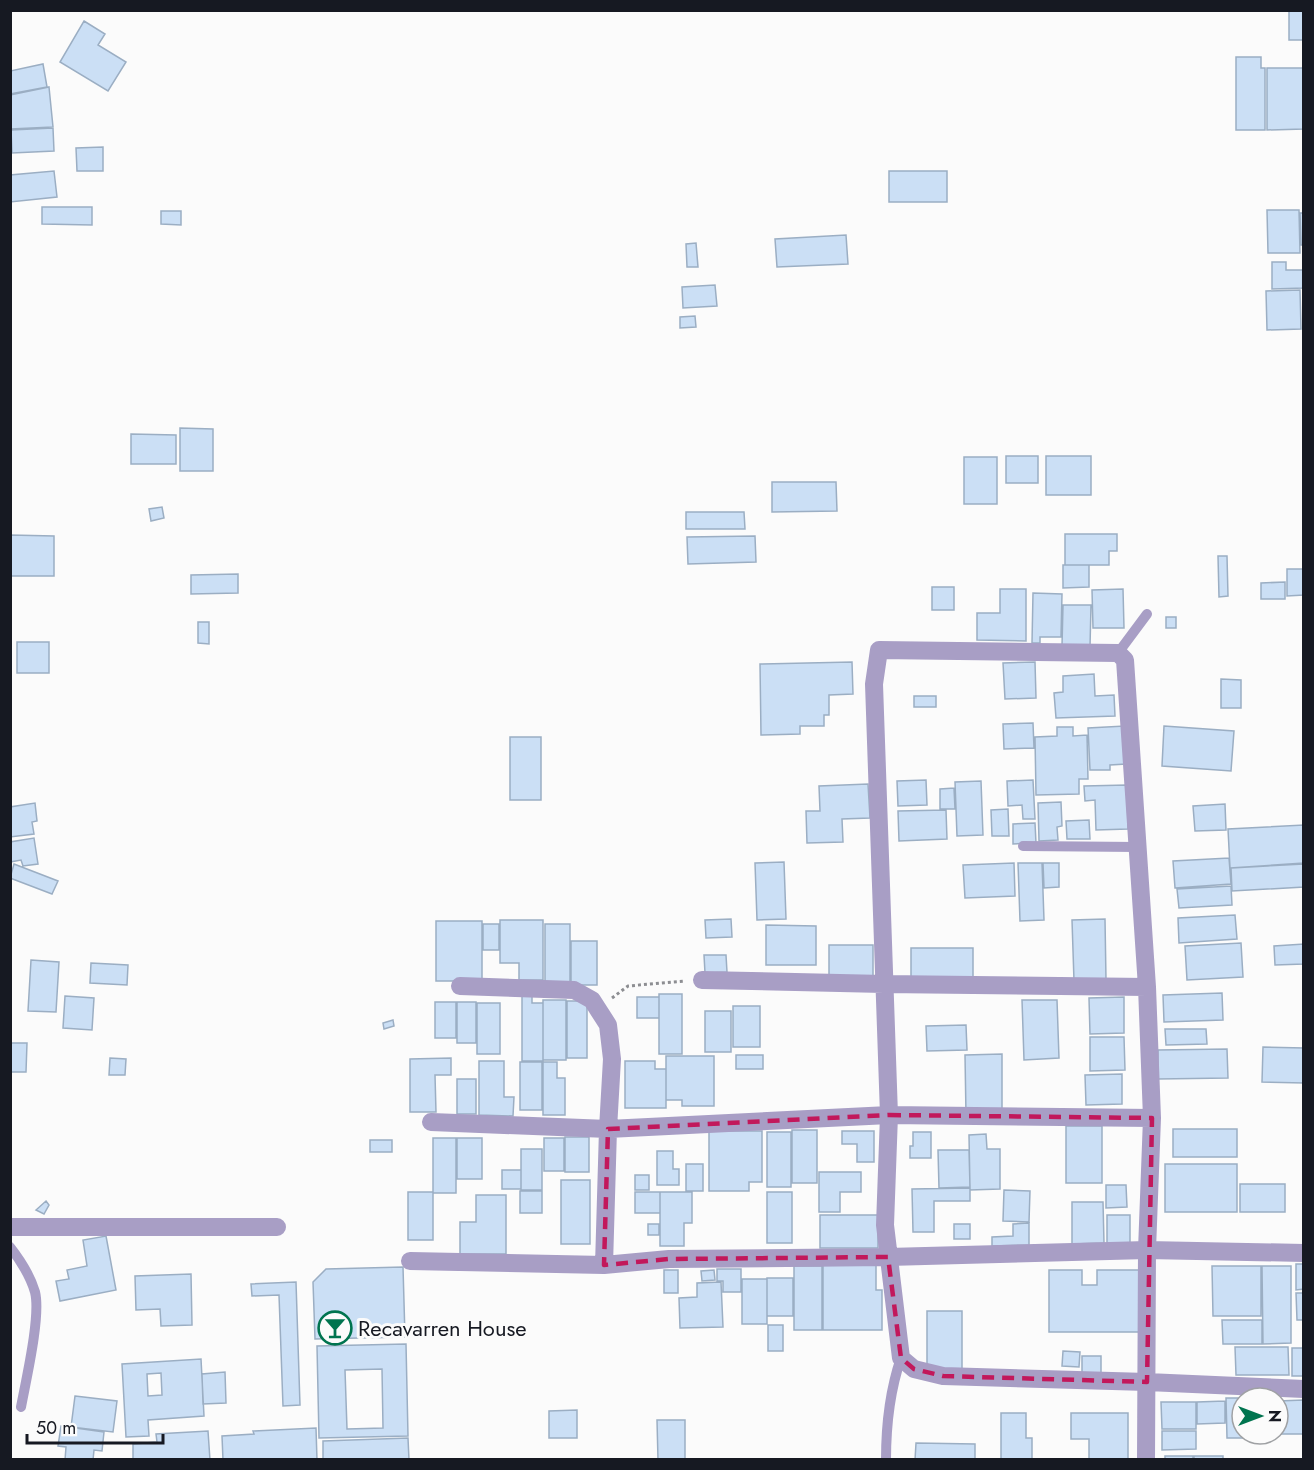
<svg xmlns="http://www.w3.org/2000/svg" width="1314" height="1470" font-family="Jost,sans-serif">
<rect width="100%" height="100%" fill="#fbfbfb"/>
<path fill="#cbdff5" stroke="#9baec3" stroke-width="1.5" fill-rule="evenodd" d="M1289,10H1304V40H1289Z
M84,21L105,34L98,45L126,62L108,91L60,62Z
M1236,57H1261V68H1265V130H1236Z
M43,64L47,87L10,94V71Z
M1267,68H1304V129L1267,130Z
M49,87L53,127L10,129V95Z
M53,128L54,151L12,153L11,130Z
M103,147V171H77L76,148Z
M54,171L57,197L10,202V175Z
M889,171H947V202H889Z
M42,207H92V225L42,224Z
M1267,210H1299L1300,253H1268Z
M161,211H181V225L161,224Z
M1300,213H1304V245H1301Z
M846,235L848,264L777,267L775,239Z
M696,243L698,267H687L686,244Z
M1272,262H1286V270H1304V288L1272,289Z
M715,285L717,306L683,308L682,287Z
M1300,290L1301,329L1267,330L1266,291Z
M695,316L696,327L680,328V317Z
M180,428L213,429V471H180Z
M131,434L176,435V464H131Z
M1006,456H1038V483H1006Z
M1046,456H1091V495H1046Z
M964,457H997V504H964Z
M772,482H836L837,511L772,512Z
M162,507L164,518L151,521L149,509Z
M686,512H744L745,529H686Z
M1065,534H1117V551H1109V565H1065Z
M10,535L54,536V576H10Z
M755,536L756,562L688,564L687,537Z
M1218,556H1227L1228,596L1219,597Z
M1063,565H1089V587L1063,588Z
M1287,569H1304V595L1287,596Z
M238,574V593L191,594V575Z
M1285,582V599H1261V583Z
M932,587H954V610H932Z
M1000,589H1026V641L977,640V613H1000Z
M1123,589L1124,628H1093L1092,590Z
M1033,593L1062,594L1061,637H1040V643H1032Z
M1063,605H1091L1090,647L1062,646Z
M1166,617H1176V628H1166Z
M198,622H209V644L198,643Z
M17,642H49V673H17Z
M852,662L853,694L829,695V715H824V726H800V734L761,735L760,664Z
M1035,662L1036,698L1005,699L1003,663Z
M1094,674L1095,696L1114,695L1115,716L1056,718L1054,693L1063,692V676Z
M1221,679L1241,680V708H1221Z
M914,696H936V707H914Z
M1033,723L1034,748L1004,749L1003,724Z
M1125,726L1126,764L1110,765V770H1090L1088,728Z
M1164,726L1234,731L1231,771L1162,766Z
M1057,727H1073V736L1087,735L1088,779H1079V794L1036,795L1035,737L1057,736Z
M510,737H541V800H510Z
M926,780L927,805L898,806L897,781Z
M1033,780L1035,819H1023L1022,805L1008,806L1007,781Z
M981,781L983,835L957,836L955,782Z
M868,784L870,818L842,819L843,842L807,843L806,811H820L819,786Z
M1127,785L1128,829L1096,830L1095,800L1085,801L1084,786Z
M954,788L955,809H940V789Z
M1061,802L1062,826L1057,827L1058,840L1039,841L1038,803Z
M35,803L37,821L32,822L34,834L10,837V807Z
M1225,804L1226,830L1195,831L1193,806Z
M1008,809L1009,836H992L991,810Z
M946,810L947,839L899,841L898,811Z
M1089,820L1090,839H1067L1066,821Z
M1035,823L1036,843L1013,844V824Z
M1304,825V863L1230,868L1228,829Z
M34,838L38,864L23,866L21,860L10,862V842Z
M1229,858L1231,884L1175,888L1173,861Z
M784,862L786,919L757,920L755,863Z
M1014,863L1015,896L965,898L963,865Z
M1018,863H1042L1044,920L1020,921Z
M1043,863H1059V887L1044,888Z
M14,864L58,881L52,894L10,878Z
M1304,864V887L1232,891L1231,868Z
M1231,886L1232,905L1179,908L1177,889Z
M1235,915L1237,939L1179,943L1178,918Z
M731,919L732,937L706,938L705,920Z
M1105,919L1106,980L1074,981L1072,920Z
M500,920H543V980H519V963H500Z
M436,921H482V981H436Z
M483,924H499V950H483Z
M545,924H570V986H545Z
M766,925L816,926V965H766Z
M571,941H597V985H571Z
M1241,943L1243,977L1187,980L1185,946Z
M1304,944V964L1275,965L1274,946Z
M829,945H873V977H829Z
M911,948H973V983H911Z
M704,955H726L727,972L705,973Z
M31,960L59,962L56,1012L28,1011Z
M91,963L128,965L127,985L90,983Z
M1222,993L1223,1020L1164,1022L1163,995Z
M659,994H682V1054H659Z
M65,996L94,998L92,1030L63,1028Z
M522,996H532V1003H543V1061H522Z
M637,997H659V1018H637Z
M1124,997V1033L1090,1034L1089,998Z
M543,1000H566V1060H543Z
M1022,1000H1057L1059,1058L1024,1060Z
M567,1001H587V1058H567Z
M435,1002H456V1038H435Z
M457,1002H476V1043H457Z
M477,1003H500V1054H477Z
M733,1006H760V1047H733Z
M705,1011H731V1052H705Z
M393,1020L394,1026L384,1029L383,1023Z
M966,1025L967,1050L927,1051L926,1026Z
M1165,1029H1206L1207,1044L1166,1045Z
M1090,1037H1124L1125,1070L1090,1071Z
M10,1043H27L26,1072H10Z
M1263,1047L1304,1048V1083L1262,1082Z
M1227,1049L1228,1078L1158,1079V1050Z
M1002,1054V1114L966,1115L965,1055Z
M736,1055H763V1069H736Z
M666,1056H714V1106H682V1100H666Z
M110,1058L126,1059L125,1075H109Z
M451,1058V1075H435L436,1112H410V1059Z
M479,1061H504V1097H514L513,1116L479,1115Z
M625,1061H655V1069H666V1108H625Z
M520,1062H542V1110H520Z
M543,1062H557V1078H565V1115H543Z
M1122,1074V1104L1086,1105L1085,1075Z
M457,1079H476V1114H457Z
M1066,1126H1102V1183H1066Z
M1173,1129H1237V1157H1173Z
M792,1130H817V1183H792Z
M709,1131H762V1182H749V1191H709Z
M842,1131H874V1162H857V1144H842Z
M767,1132H791V1187H767Z
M913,1132H931V1158H910V1146H913Z
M986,1134L987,1149H1000V1189L970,1190L969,1135Z
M565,1137H589V1172H565Z
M433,1138H456V1193H433Z
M457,1138H482V1179H457Z
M544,1138H564V1171H544Z
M370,1140H392V1152H370Z
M521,1149H542V1190H521Z
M938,1150H969L970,1187L939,1188Z
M657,1151H673V1169H679V1185H657Z
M686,1164H703V1191H686Z
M1165,1164H1237V1212H1165Z
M502,1170H521V1189H502Z
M819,1172H861V1192H840V1212H819Z
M635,1175H649V1190H635Z
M561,1180H590V1244H561Z
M1240,1184H1285V1212H1240Z
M1106,1185H1126L1127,1207L1106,1208Z
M970,1188V1201H934V1232H913L912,1189Z
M1004,1190L1030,1191L1029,1222L1003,1221Z
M520,1191H542V1213H520Z
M408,1192H433V1240H408Z
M635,1192H660V1213H635Z
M660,1192H692V1223H684V1246H660Z
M767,1192H792V1243H767Z
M476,1195H506V1254H460V1222H476Z
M46,1201L49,1205L44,1214L36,1210Z
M1072,1202H1103L1104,1243L1072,1244Z
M820,1215H878V1248H820Z
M1107,1215H1130V1243H1107Z
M1029,1223V1245L992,1246V1237L1013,1236V1224Z
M648,1224H659V1235H648Z
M954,1224H970V1239H954Z
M106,1236L116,1290L60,1301L56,1281L69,1279L67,1270L87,1266L83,1240Z
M1296,1264H1304V1289L1296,1290Z
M823,1265H876V1290H882V1330H823Z
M794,1266H822V1330H794Z
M1212,1266H1261V1316H1213Z
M1262,1266H1291V1343L1263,1344Z
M403,1267L405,1337L315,1339L313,1282L326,1269Z
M717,1269H741V1292H723V1281H717Z
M664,1270H678V1293H664Z
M714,1270L715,1280L702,1281L701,1271Z
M1049,1270H1082V1285H1097V1270H1142V1332H1049Z
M191,1274L192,1325L161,1326L160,1309L136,1310L135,1276Z
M767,1278H793V1316H767Z
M742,1279H767V1324H742Z
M296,1282L300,1405L283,1406L279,1295L252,1296L251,1284Z
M721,1282L723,1327L680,1328L679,1298L697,1297V1283Z
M1296,1293H1304V1320H1297Z
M927,1311H962V1370H927Z
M1222,1320H1262V1344H1223Z
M768,1325H783V1351H768Z
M406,1344L408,1436L319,1438L317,1346ZM382,1369L383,1428L347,1429L345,1370Z
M1235,1347H1288L1289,1375H1236Z
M1292,1348H1304V1376H1292Z
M1063,1351L1080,1352L1079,1367L1062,1366Z
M1082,1356H1101V1376H1082Z
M201,1359L204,1416L148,1420L149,1436L126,1437L122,1364ZM161,1373L162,1395L148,1396L147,1374Z
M225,1372L226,1403L203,1404L202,1374Z
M75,1396L117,1401L113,1432L71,1427Z
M1226,1398H1242V1434H1257V1438H1227Z
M1304,1400V1434H1260H1278V1401Z
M1225,1401V1423L1197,1424V1402Z
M1161,1402H1196V1429H1162Z
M577,1410V1438H549V1411Z
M1001,1413H1026V1438H1032V1460H1001Z
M1071,1413H1128V1460H1089V1439H1071Z
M657,1420H685V1460H658Z
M61,1426L104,1432L102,1451L94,1450L93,1460H65L66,1447L58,1446Z
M316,1428L317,1460H223L222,1436L254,1434L253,1431Z
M208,1431L210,1460H133V1444L157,1442L156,1434Z
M1162,1431H1196V1449L1162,1450Z
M408,1438L409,1460H323V1441Z
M916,1443L975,1444V1460H915Z
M1165,1456H1193V1460H1165Z
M1194,1456H1223V1460H1194Z"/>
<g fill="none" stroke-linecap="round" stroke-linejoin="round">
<path stroke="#8d8e92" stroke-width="3" stroke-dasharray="3 3" stroke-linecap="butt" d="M612,998L628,986L685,981"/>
<path stroke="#a89ec5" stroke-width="10" d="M1118,653L1147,614
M1023,846L1137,847
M10,1247C21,1261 30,1275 35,1292C41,1316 26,1380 21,1407
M886,1460C886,1426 890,1390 901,1358"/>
<path stroke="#a89ec5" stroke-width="18" d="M702,980L884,984L1147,987
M460,986L574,990L592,1000L608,1025L612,1059L608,1129L604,1265
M431,1122L608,1129L889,1115L1152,1118
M10,1227H277
M410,1261L604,1265L669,1259L888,1257L1147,1250L1304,1253
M1146,1460L1147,1250L1152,1118L1147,987L1125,660L1118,653L879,650L874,684L889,1115L885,1225L901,1358L914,1369L943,1376L1147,1382L1304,1389"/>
</g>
<path fill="none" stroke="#c2185b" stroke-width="4.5" stroke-dasharray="12 8" stroke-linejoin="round" d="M889,1115L1152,1118L1147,1382L943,1376L914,1369L901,1358L888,1257L669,1259L604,1265L608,1129Z"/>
<defs>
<symbol id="bar-ring" viewBox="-11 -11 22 22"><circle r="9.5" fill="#fbfbfb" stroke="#00744f" stroke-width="1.5"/><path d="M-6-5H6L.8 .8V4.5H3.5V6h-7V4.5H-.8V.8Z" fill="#00744f"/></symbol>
</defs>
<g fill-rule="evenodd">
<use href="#bar-ring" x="316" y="1309" width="38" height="38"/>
</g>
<g text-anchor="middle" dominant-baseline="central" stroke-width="6" stroke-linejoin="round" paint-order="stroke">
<g font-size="22" fill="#161922" stroke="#fbfbfb" text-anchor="start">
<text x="358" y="1328">Recavarren House</text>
</g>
</g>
<rect width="1314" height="1470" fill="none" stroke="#161922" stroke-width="24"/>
<g transform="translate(1260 1416) rotate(90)"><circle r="28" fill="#fbfbfb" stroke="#9fa1a4" stroke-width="1.5"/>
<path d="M0-4.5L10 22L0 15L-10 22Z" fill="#00744f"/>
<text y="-9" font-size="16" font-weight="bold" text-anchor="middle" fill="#161922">N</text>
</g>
<path d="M27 1434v9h136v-9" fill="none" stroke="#161922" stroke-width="3"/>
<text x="36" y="1434" font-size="18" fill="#161922" stroke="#fbfbfb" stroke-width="4.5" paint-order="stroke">50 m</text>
</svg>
